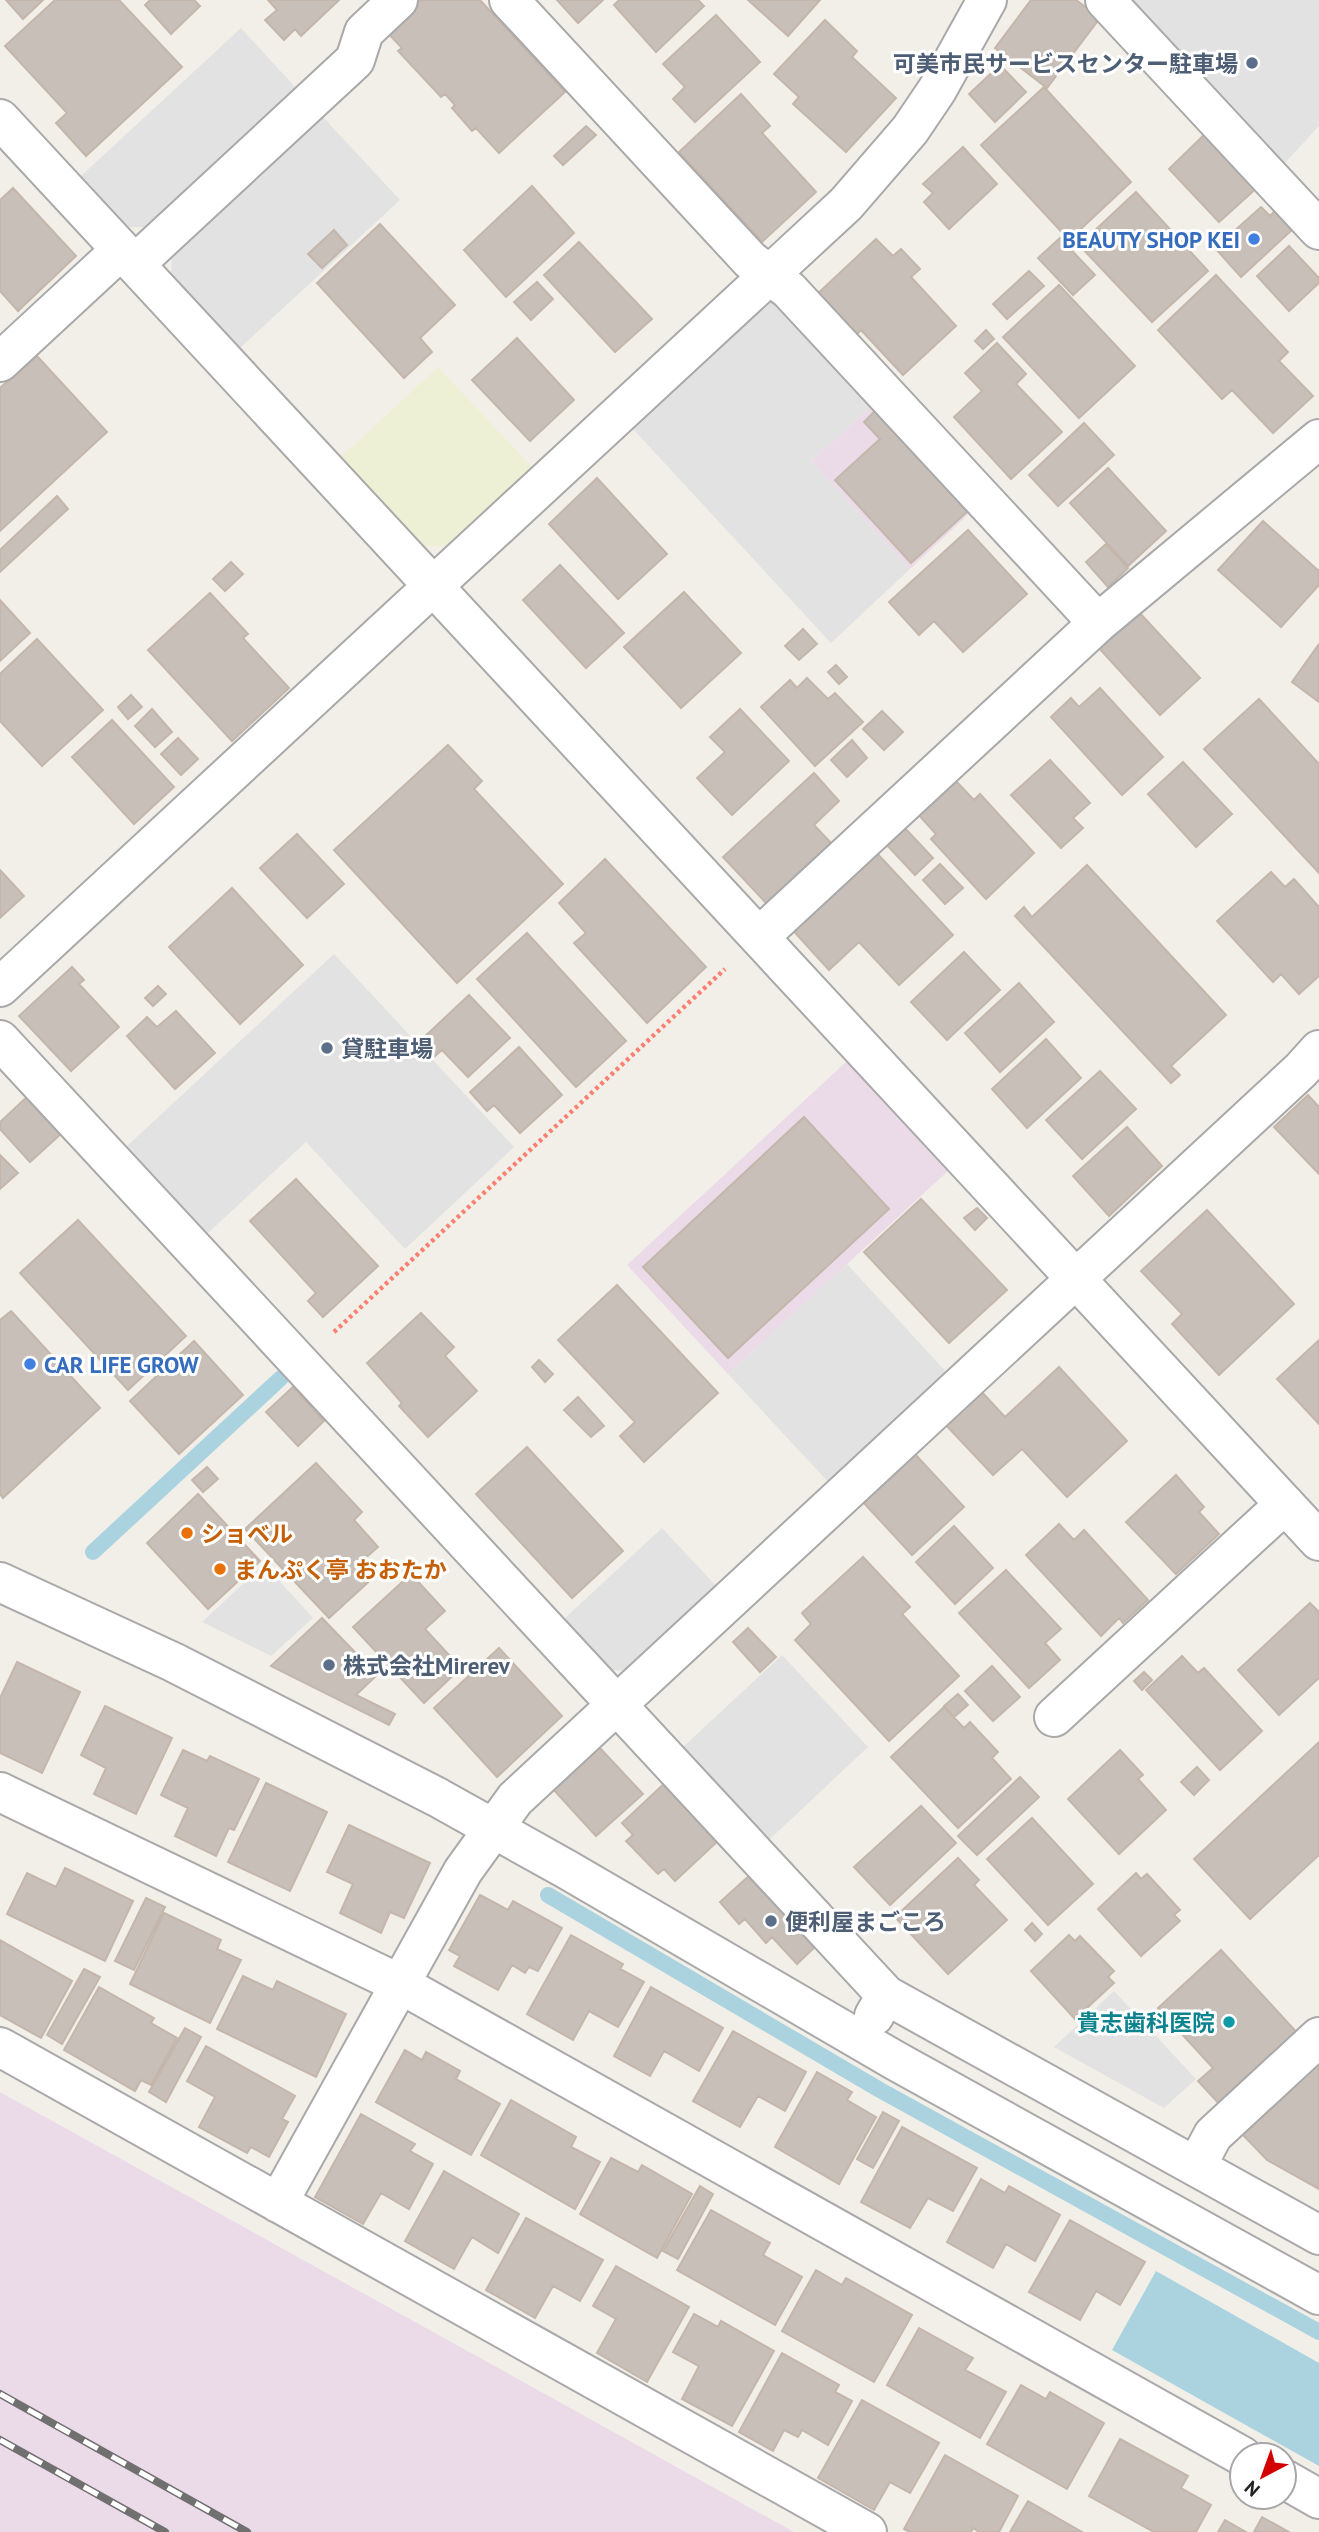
<svg xmlns="http://www.w3.org/2000/svg" width="1319" height="2532" font-family="'PT Sans','Noto Sans JP',sans-serif">
<rect width="100%" height="100%" fill="#f2efe9"/>
<path fill="#ebdbe8" d="M876,402L975,508L910,569L811,461Z
M847,1061L948,1171L728,1374L627,1265Z
M0,2092L794,2532H0Z"/>
<path fill="#eef0d5" d="M438,367L532,467L446,546H423L341,457Z"/>
<path fill="#e2e2e2" d="M1127,0H1319V126L1282,166Z
M241,28L295,87L145,227H128L81,176Z
M323,117L400,200L240,348L171,274L172,257Z
M777,295L876,402L811,461L910,569L831,643L633,429Z
M334,954L514,1147L405,1249L306,1142L207,1234L126,1147Z
M847,1264L949,1375L831,1485L728,1374Z
M662,1528L718,1588L630,1671L612,1670L564,1619Z
M264,1564L313,1618L271,1656L202,1622Z
M782,1655L868,1747L769,1840L683,1747Z
M1114,1991L1196,2079L1164,2108L1054,2047Z"/>
<path fill="#aad3df" d="M1156,2271L1319,2363V2466L1112,2350Z"/>
<g fill="none" stroke-linecap="round" stroke-linejoin="round">
<path stroke="#aad3df" stroke-width="16" d="M93,1552L281,1378
M548,1895L880,2090L1319,2332"/>
</g>
<path fill="#c7bfb8" stroke="#c4b6ab" stroke-width="2" d="M6,0H43L23,19Z
M55,0H119L182,67L86,156L56,123L67,113L5,46Z
M150,0H194L200,6L171,34L145,5Z
M268,0H339L301,36L295,29L284,40L265,20L277,10Z
M420,0H480L565,92L499,153L476,128L472,131L452,108L455,105L445,94L441,97L398,51L402,48L386,31Z
M557,0H603L578,23Z
M619,0H698L704,6L656,52L614,5Z
M748,0H820L788,36Z
M1031,0H1076L1100,18L1047,88L995,48Z
M716,15L760,62L695,122L673,99L685,87L663,64Z
M825,20L857,51L852,57L896,98L846,152L793,104L799,97L774,74Z
M1000,65L1026,92L995,122L969,94Z
M1044,87L1131,182L1069,240L981,145Z
M741,94L770,126L762,133L816,192L762,242L679,152Z
M586,126L596,135L563,165L554,156Z
M1208,131L1259,186L1219,222L1169,169Z
M963,147L997,184L949,229L924,202L933,193L923,184Z
M532,186L574,233L506,297L464,250Z
M13,188L76,256L18,311L0,291V200Z
M1136,192L1208,271L1152,322L1079,245Z
M1261,207L1270,216L1276,210L1293,229L1241,277L1215,248Z
M380,224L455,305L420,338L432,352L404,378L317,283Z
M334,230L347,245L322,268L308,254Z
M1060,238L1095,275L1073,295L1038,258Z
M876,239L893,256L901,249L920,269L911,277L956,326L903,375L861,330L853,338L814,297Z
M579,242L652,319L615,352L544,275Z
M1289,246L1319,278V283L1289,311L1257,276Z
M1029,271L1044,286L1007,319L993,304Z
M1216,275L1288,352L1279,361L1313,396L1273,433L1232,390L1222,399L1158,330Z
M537,282L553,299L531,320L514,302Z
M1059,285L1135,366L1079,418L1003,337Z
M986,330L994,339L983,349L975,341Z
M517,338L574,400L530,441L472,380Z
M997,343L1026,374L1016,384L1062,432L1011,479L954,417L982,391L965,373Z
M36,355L107,432L0,531V388Z
M876,410L969,510L911,563L835,480L880,439L864,422Z
M1084,423L1114,455L1058,506L1029,475Z
M1108,468L1166,531L1128,566L1070,503Z
M597,478L667,554L618,599L549,524Z
M57,496L68,509L0,572V550Z
M1263,521L1319,571V585L1281,627L1218,570Z
M968,530L1027,594L963,652L934,621L919,635L889,602Z
M1106,544L1128,568L1108,587L1086,562Z
M231,562L243,574L225,591L213,579Z
M560,565L624,633L586,668L523,600Z
M684,592L741,653L681,708L624,647Z
M210,593L248,634L243,638L289,688L232,741L148,650Z
M0,600L30,633L0,661Z
M1137,610L1200,678L1160,715L1098,647Z
M803,629L817,644L799,660L785,646Z
M37,639L103,710L42,766L0,721V674Z
M1319,644V702L1292,682Z
M836,665L847,677L839,684L828,672Z
M807,678L828,699L835,693L863,722L815,766L761,707L790,680L797,688Z
M1100,688L1163,757L1122,795L1051,717L1071,698L1079,707Z
M131,695L142,707L128,719L118,707Z
M1259,699L1319,764V873L1204,749Z
M152,709L172,732L155,747L135,726Z
M740,709L789,761L732,815L697,778L725,752L710,737Z
M882,711L903,732L884,750L863,729Z
M112,720L174,787L134,824L72,757Z
M178,738L198,759L181,775L161,754Z
M852,740L867,758L847,777L831,760Z
M448,745L482,781L474,789L563,884L457,983L334,850Z
M1050,760L1090,803L1073,818L1083,828L1061,848L1011,795Z
M1183,762L1232,814L1196,847L1148,794Z
M814,773L839,801L814,825L831,843L766,903L723,857Z
M953,778L974,800L980,794L1034,853L986,899L931,839L936,834L916,812Z
M902,825L933,858L915,875L884,842Z
M297,834L344,884L307,918L260,868Z
M873,849L953,935L899,985L859,942L829,970L789,926Z
M605,859L706,967L647,1023L574,943L586,933L559,903Z
M940,864L963,888L945,904L923,880Z
M1087,865L1226,1015L1171,1066L1180,1075L1171,1083L1015,916L1024,907L1032,917Z
M0,870L24,896L0,918Z
M1271,872L1285,887L1294,879L1319,907V976L1299,994L1281,974L1273,982L1217,921Z
M232,888L303,965L240,1024L169,947Z
M527,933L626,1041L576,1087L477,979Z
M964,952L1000,990L947,1040L911,1002Z
M72,967L84,980L79,984L119,1027L71,1071L19,1016Z
M1019,983L1054,1022L1000,1072L965,1033Z
M158,986L166,994L153,1006L145,998Z
M469,995L510,1038L468,1077L442,1050L435,1056L421,1040Z
M176,1011L215,1053L175,1089L127,1036L147,1017L157,1027Z
M1046,1039L1081,1078L1027,1128L992,1089Z
M519,1047L562,1095L520,1133L494,1105L487,1111L470,1092Z
M1100,1071L1136,1109L1082,1159L1046,1120Z
M1308,1095L1319,1107V1174L1274,1127Z
M28,1096L62,1133L30,1162L0,1129V1122Z
M804,1117L889,1209L728,1358L643,1267Z
M1127,1127L1162,1166L1109,1216L1073,1176Z
M0,1155L18,1173L0,1189Z
M296,1179L378,1266L323,1317L308,1301L316,1293L250,1221Z
M921,1199L1007,1290L949,1343L864,1252Z
M977,1208L987,1218L975,1230L964,1218Z
M1207,1210L1294,1304L1219,1375L1172,1324L1182,1314L1141,1271Z
M78,1220L186,1336L128,1390L20,1273Z
M617,1285L718,1393L644,1462L620,1436L635,1422L558,1340Z
M11,1311L100,1408L3,1498L0,1494V1320Z
M421,1313L454,1347L445,1356L477,1391L428,1437L399,1406L402,1403L367,1363Z
M1319,1340V1424L1277,1379Z
M194,1341L243,1395L179,1454L130,1401Z
M539,1360L553,1374L545,1382L532,1367Z
M1059,1367L1127,1441L1067,1497L1022,1449L993,1475L943,1422L979,1389L1005,1417Z
M293,1387L324,1421L298,1446L266,1412Z
M578,1397L604,1426L591,1437L564,1410Z
M527,1447L623,1551L572,1598L476,1494Z
M914,1453L964,1507L912,1555L862,1501Z
M316,1463L362,1512L354,1520L378,1547L361,1562L375,1576L329,1618L245,1529Z
M207,1467L218,1479L203,1492L192,1480Z
M1176,1475L1204,1507L1199,1512L1219,1534L1176,1574L1126,1522Z
M198,1494L260,1561L208,1609L147,1543Z
M1059,1524L1074,1540L1084,1530L1148,1600L1123,1623L1119,1618L1101,1636L1026,1555Z
M954,1526L993,1568L955,1604L916,1562Z
M863,1557L910,1607L902,1614L959,1676L889,1741L795,1640L811,1624L802,1613Z
M1006,1570L1061,1629L1045,1643L1060,1660L1029,1688L959,1613Z
M411,1574L445,1611L425,1629L461,1668L424,1703L353,1627Z
M1310,1603L1319,1612V1678L1279,1715L1238,1670Z
M322,1618L377,1675L356,1695L395,1714L389,1725L271,1666Z
M748,1628L776,1657L760,1672L733,1642Z
M499,1648L562,1716L497,1777L434,1708Z
M1182,1656L1198,1673L1204,1668L1262,1731L1220,1770L1146,1690Z
M17,1662L80,1692L42,1773L0,1753V1698Z
M992,1666L1020,1697L993,1721L965,1691Z
M1144,1672L1152,1680L1142,1690L1134,1681Z
M958,1694L968,1705L954,1717L944,1706Z
M105,1706L172,1738L136,1814L94,1794L106,1768L81,1755Z
M944,1707L964,1728L970,1722L998,1752L992,1758L1011,1779L958,1828L891,1757Z
M1319,1742V1855L1250,1919L1194,1859Z
M599,1747L643,1794L596,1836L553,1789Z
M183,1750L207,1761L210,1756L259,1779L234,1830L229,1828L216,1856L175,1836L188,1808L161,1795Z
M1120,1750L1143,1775L1138,1779L1166,1810L1119,1854L1068,1799Z
M1197,1767L1209,1780L1194,1795L1181,1782Z
M1020,1777L1039,1797L977,1855L958,1836Z
M666,1782L719,1840L675,1881L664,1869L658,1874L626,1841L633,1835L622,1823Z
M266,1783L327,1812L290,1891L228,1862Z
M921,1806L956,1843L890,1905L854,1867Z
M1032,1818L1093,1884L1048,1925L987,1859Z
M349,1825L430,1863L404,1918L390,1912L381,1933L340,1913L353,1884L327,1872Z
M958,1858L979,1880L974,1885L1007,1920L948,1974L895,1917Z
M65,1868L133,1901L105,1961L7,1914L27,1873L56,1887Z
M1136,1873L1141,1879L1147,1874L1180,1910L1174,1915L1180,1921L1141,1956L1098,1909Z
M750,1875L816,1946L797,1964L772,1937L766,1943L745,1919L739,1924L720,1902Z
M480,1895L508,1910L513,1901L562,1928L538,1971L529,1967L525,1973L512,1965L498,1990L454,1966L460,1956L449,1950Z
M146,1898L165,1907L134,1970L115,1961Z
M164,1913L221,1940L217,1949L241,1960L210,2023L130,1984Z
M1032,1923L1042,1934L1035,1941L1025,1930Z
M571,1935L623,1964L620,1969L644,1982L618,2027L589,2011L573,2040L527,2014Z
M1069,1935L1075,1941L1080,1936L1114,1971L1108,1977L1114,1983L1075,2019L1031,1971Z
M0,1940L72,1981L41,2038L0,2015Z
M1221,1950L1301,2037L1224,2109L1198,2081L1213,2068L1158,2008Z
M84,1969L100,1977L62,2044L47,2035Z
M243,1976L273,1990L277,1981L346,2014L316,2077L217,2029Z
M99,1987L154,2018L151,2023L177,2038L151,2085L141,2080L135,2091L64,2050Z
M651,1987L723,2028L699,2071L664,2051L650,2076L614,2056Z
M185,2028L201,2037L166,2102L149,2092Z
M733,2031L806,2072L785,2111L758,2096L740,2127L693,2101Z
M206,2046L295,2096L282,2119L288,2122L269,2157L251,2147L247,2153L199,2127L215,2097L187,2081Z
M405,2050L422,2060L426,2052L460,2071L456,2079L500,2104L471,2155L376,2102Z
M1317,2064L1319,2066V2189L1267,2160L1242,2134Z
M817,2072L852,2092L847,2100L876,2117L839,2184L775,2147Z
M511,2100L576,2137L571,2147L600,2162L575,2209L481,2155Z
M883,2112L899,2121L873,2168L857,2159Z
M361,2114L415,2144L410,2151L433,2164L409,2209L381,2193L363,2224L315,2197Z
M902,2127L977,2168L953,2211L928,2198L910,2228L861,2202Z
M611,2158L638,2172L642,2165L692,2194L657,2258L580,2214Z
M444,2171L519,2214L498,2253L472,2237L454,2269L405,2241Z
M981,2179L1005,2193L1009,2186L1060,2215L1035,2261L1006,2244L993,2268L947,2242Z
M700,2186L713,2194L678,2259L663,2251Z
M711,2210L770,2243L763,2255L802,2277L775,2325L677,2270Z
M526,2218L603,2260L580,2301L553,2286L535,2318L486,2290Z
M1070,2220L1145,2262L1120,2305L1096,2291L1080,2320L1029,2292Z
M616,2266L689,2307L647,2382L597,2353L616,2319L593,2306Z
M816,2270L842,2285L846,2278L912,2315L874,2382L782,2331Z
M694,2314L718,2327L721,2321L774,2351L732,2426L682,2399L699,2366L673,2352Z
M919,2328L973,2358L965,2370L1006,2392L980,2438L887,2385Z
M782,2353L839,2385L835,2392L852,2401L828,2445L802,2430L798,2437L784,2430L773,2451L739,2432Z
M1021,2385L1046,2399L1050,2392L1104,2423L1067,2489L987,2444Z
M862,2400L939,2443L910,2493L890,2482L874,2510L818,2478Z
M1120,2439L1188,2476L1181,2488L1211,2505L1196,2532H1154L1089,2496Z
M945,2455L1018,2496L999,2532H979L973,2528L971,2532H910L904,2529Z
M1028,2501L1082,2532H1010Z
M1262,2517L1289,2532H1254Z
M1225,2520L1246,2532H1218Z"/>
<g fill="none" stroke-linecap="round" stroke-linejoin="round">
<defs>
<path id="minor" d="M509,0L750,260L789,290L1098,623
M1105,0L1319,230
M0,119L1319,1541
M135,264L355,60L364,32L398,0
M0,362L121,250
M759,937L1098,623L1319,439
M0,987L846,204L910,130L937,90L987,0
M0,1040L886,1995
M0,1582L173,1662L437,1797L566,1869L896,2061L1319,2295
M1054,1717L1285,1504
M0,1792L400,1984L1242,2456
M874,2016L886,1995L1319,2235
M0,2047L867,2532
M1196,2167L1213,2135L1319,2037
M278,2203L463,1871L515,1799L1301,1070L1319,1050
M1284,2479L1319,2499"/>
</defs>
<use href="#minor" stroke="#a9a9a9" stroke-width="42"/>
<path stroke="#fa8072" stroke-width="4.5" stroke-dasharray="3.5 3.5" stroke-linecap="butt" d="M334,1332L725,969"/>
<use href="#minor" stroke="#fff" stroke-width="38"/>
<defs>
<path id="rail" d="M0,2394L247,2532
M0,2440L165,2532"/>
</defs>
<use href="#rail" stroke="#707070" stroke-width="8"/>
<use href="#rail" stroke="#fff" stroke-width="5" stroke-dasharray="16" stroke-linecap="butt"/>
</g>
<g fill="#5c6f8a" stroke="#fff" stroke-width="2.5">
<circle cx="1252" cy="63" r="7"/>
<circle cx="327" cy="1048" r="7"/>
<circle cx="329" cy="1665" r="7"/>
<circle cx="771" cy="1921" r="7"/>
</g>
<g fill="#3f7fe0" stroke="#fff" stroke-width="2.5">
<circle cx="1254" cy="239" r="7"/>
<circle cx="30" cy="1364" r="7"/>
</g>
<g fill="#e8710a" stroke="#fff" stroke-width="2.5">
<circle cx="187" cy="1533" r="7"/>
<circle cx="220" cy="1569" r="7"/>
</g>
<circle fill="#0f9aa8" stroke="#fff" stroke-width="2.5" cx="1229" cy="2022" r="7"/>
<g text-anchor="middle" dominant-baseline="central" stroke-width="6" stroke-linejoin="round" paint-order="stroke">
<g font-size="23" font-weight="bold" fill="#4e5e75" stroke="#fff" text-anchor="start">
<text x="1238" y="63" text-anchor="end">可美市民サービスセンター駐車場</text>
<text x="341" y="1048">貸駐車場</text>
<text x="343" y="1665">株式会社Mirerev</text>
<text x="785" y="1921">便利屋まごころ</text>
</g>
<g font-size="23" font-weight="bold" fill="#366cbe" stroke="#fff" text-anchor="end">
<text x="1240" y="239">BEAUTY SHOP KEI</text>
<text x="44" y="1364" text-anchor="start">CAR LIFE GROW</text>
</g>
<g font-size="23" font-weight="bold" fill="#c56008" stroke="#fff" text-anchor="start">
<text x="201" y="1533">ショベル</text>
<text x="234" y="1569">まんぷく亭 おおたか</text>
</g>
<g font-size="23" font-weight="bold" fill="#0d838f" stroke="#fff" text-anchor="end">
<text x="1215" y="2022">貴志歯科医院</text>
</g>
</g>
<g transform="translate(1263 2476) rotate(221)"><circle r="33" fill="#ffffff" stroke="#a7a7a7" stroke-width="2"/>
<path d="M0-5L12 26L0 18L-12 26Z" fill="#d40000"/>
<text y="-10" font-size="19" font-weight="bold" text-anchor="middle" fill="#222222">N</text>
</g>
</svg>
